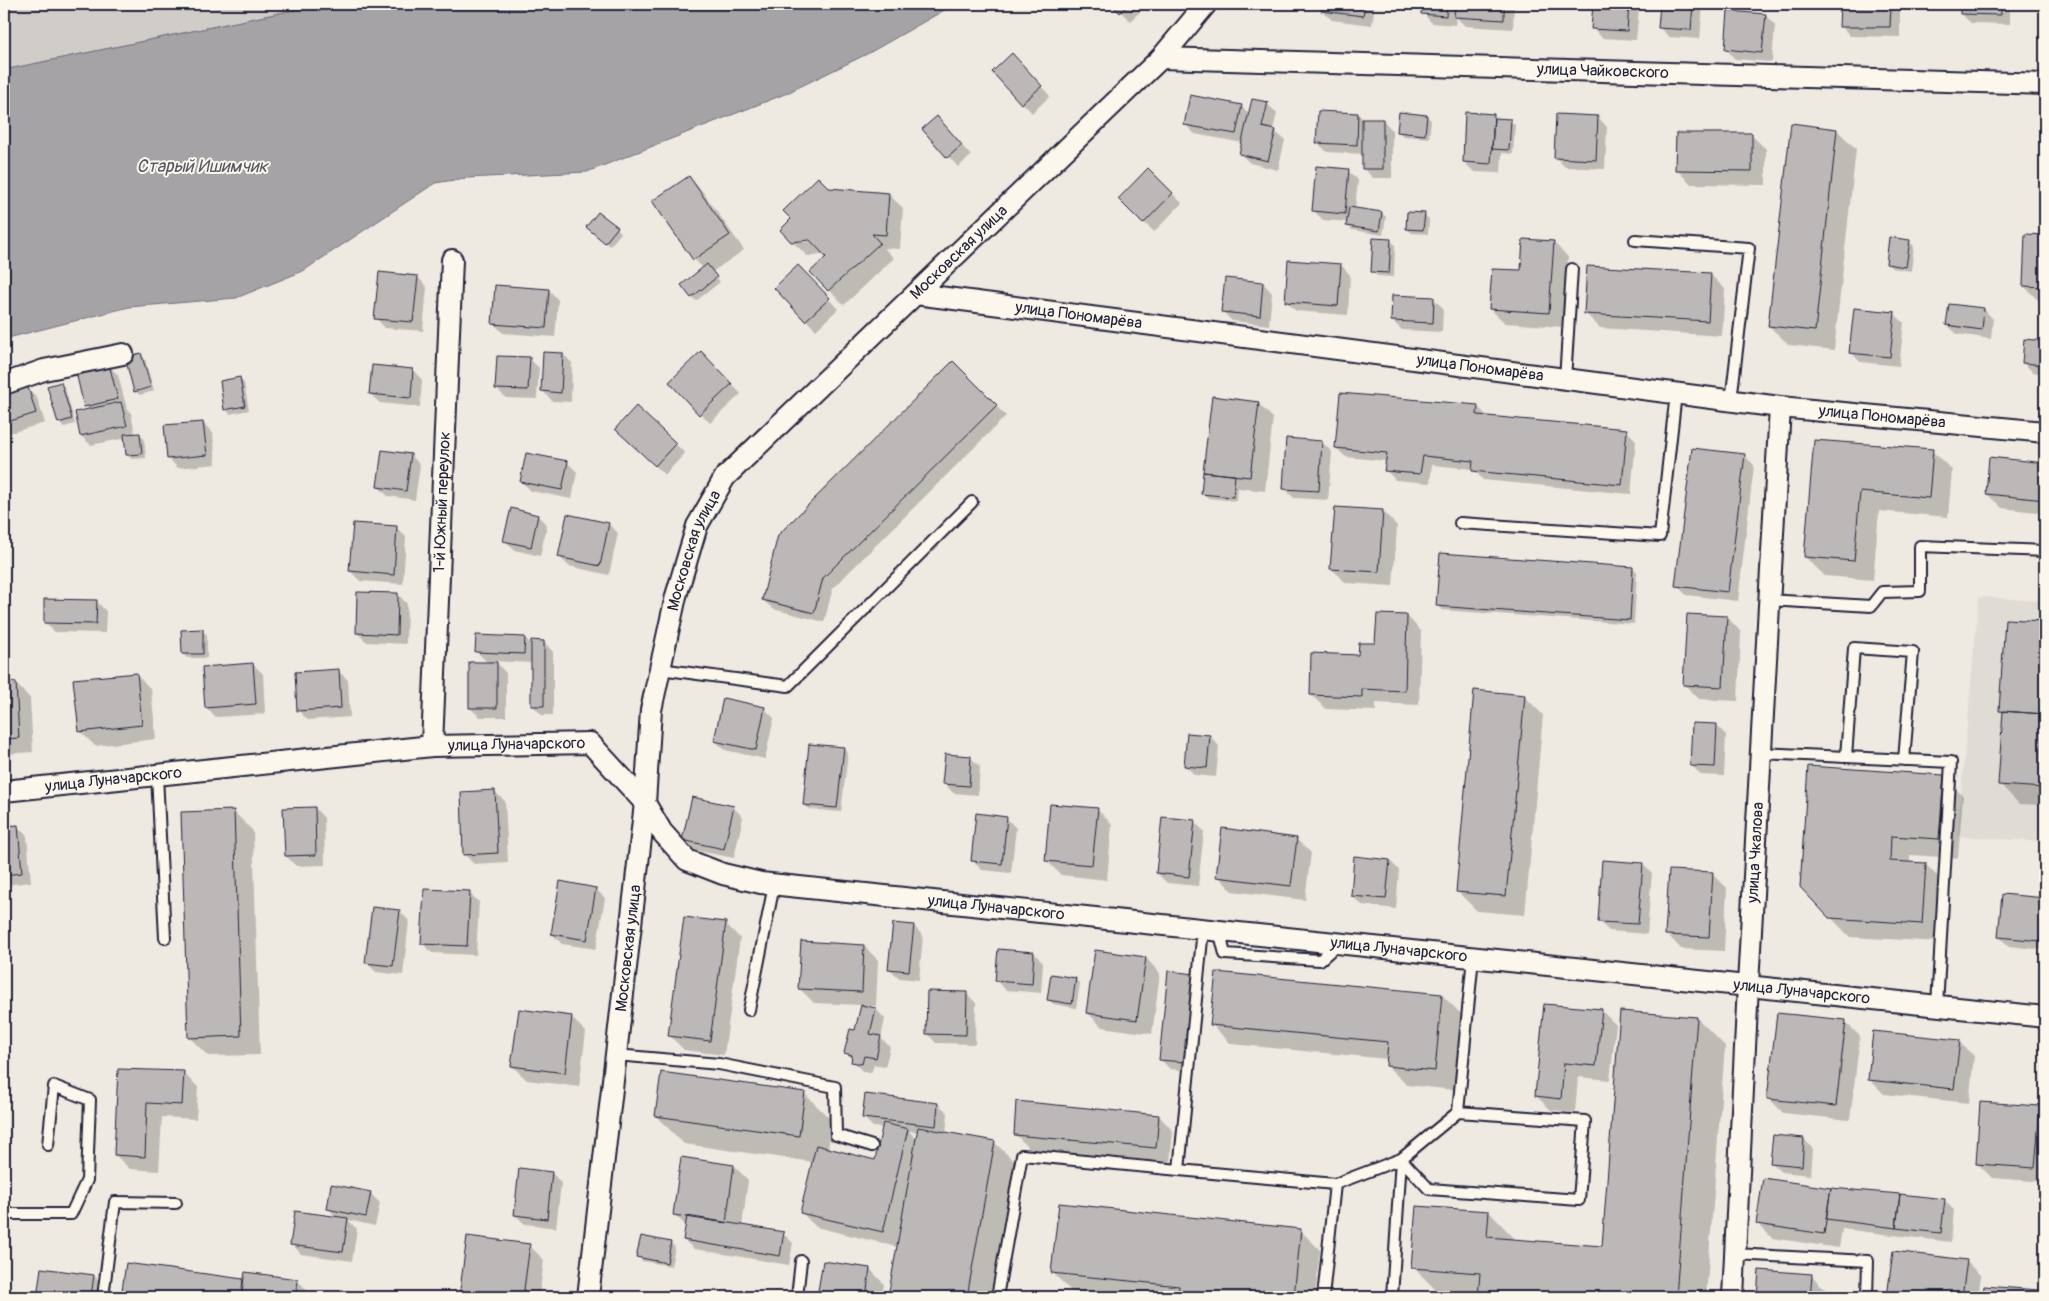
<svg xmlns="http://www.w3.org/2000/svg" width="2049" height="1301" font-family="Pangolin,sans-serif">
<rect width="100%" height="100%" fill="#eeeae2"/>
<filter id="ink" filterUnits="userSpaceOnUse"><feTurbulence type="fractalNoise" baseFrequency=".02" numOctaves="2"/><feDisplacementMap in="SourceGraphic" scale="10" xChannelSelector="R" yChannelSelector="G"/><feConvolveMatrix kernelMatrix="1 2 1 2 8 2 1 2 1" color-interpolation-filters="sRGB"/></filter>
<g filter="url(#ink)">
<path fill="#dfdbd5" d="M1979,597L2045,601V842L1957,836Z"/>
<path fill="#d0cdc9" stroke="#797882" d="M4,4H323L4,70Z"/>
<path fill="#a6a3a7" stroke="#716f7c" d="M323,4H955L869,53L785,94L587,172L467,178L435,183L303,271L236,298L129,307L4,339V70Z"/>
<path fill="#0003" fill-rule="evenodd" d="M1113,4H1149L1130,21Z
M1323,4H1375L1372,25L1332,20L1322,11Z
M1423,4H1514L1513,29L1465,26L1456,17L1455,25L1432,23L1423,13Z
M1594,4H1634L1639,8L1636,40L1602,38L1593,28Z
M1661,4H1713H1703L1700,39L1669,37L1659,27Z
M1841,4H1894L1900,10V37L1850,36L1841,26Z
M1925,4H1953V5L1927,6Z
M1961,4H2010V24L1971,23L1961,14Z
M1765,15L1775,25L1772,62L1735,59L1726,49Z
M1022,65L1050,96L1032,113L994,72Z
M1267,104L1277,113L1273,130L1285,140L1278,170L1250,163L1240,154L1243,143L1195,134L1186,125L1241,106L1250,115Z
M1358,114L1364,120H1383L1392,130V178H1373L1363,168V154L1327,152L1318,143Z
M1493,115L1498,120L1510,121L1515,125L1513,154L1502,153L1501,173L1474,172L1464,162Z
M1426,116L1431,120L1429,138L1403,136L1399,132Z
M1598,117L1607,127L1605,169L1565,167L1556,158Z
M947,128L971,156L958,167L924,129Z
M1837,130L1856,149L1834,350L1789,345L1769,326Z
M1751,135L1766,149V185L1691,184L1677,170Z
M1148,170L1182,203L1154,232L1120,199Z
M1348,171L1358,180L1355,209L1382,213L1386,217L1383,235L1352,230L1347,225L1348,222L1323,220L1313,210Z
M689,177L703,192L744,250L712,272L720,282L696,301L692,297L704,269L694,259L654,201Z
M829,190L888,194L903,208L900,249L884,248L894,258L844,305L812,272L828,257L825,254L807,256L792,241ZM817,239V241L797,242L799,240Z
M1424,215L1429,219L1428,234L1412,233L1407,229Z
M617,228L621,233L610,246L592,232Z
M2026,236L2045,237V301L2038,300L2024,286Z
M1390,240L1395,245L1394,277L1377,276L1373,271Z
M1909,241L1914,246L1911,271L1892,268L1887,264Z
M1553,242L1568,257L1564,327L1505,323L1490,309L1522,272Z
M1341,265L1350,275L1348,315L1296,311L1287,302Z
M1710,274L1725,289L1722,336L1600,328L1586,314Z
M807,276L838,309L816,330L775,288Z
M418,277L427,287L423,331L385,328L376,318Z
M1263,283L1272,293L1269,325L1232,321L1223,312Z
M549,290L558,300L555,337L503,333L493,323Z
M1433,298L1443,308L1442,332L1402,330L1392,321Z
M1984,309L1993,319L1991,339L1957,334L1947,325Z
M1894,313L1904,323L1899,366L1860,362L1851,352Z
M2025,341L2045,342V374L2033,372L2023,363Z
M141,354L145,359L154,391L140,395L135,391Z
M563,354L572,363L571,402L552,401L543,391Z
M529,358L539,368L537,399L506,398L496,388Z
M711,362L741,394L710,423L670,382Z
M953,363L1006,416L833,588L824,622L773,609L763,600Z
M108,365L118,375L127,409L131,413L135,434H140L144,439L146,458L132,459L127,455L126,438L91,445L81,436L89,410L86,406Z
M413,370L422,380L420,407L380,403L370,394Z
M239,379L244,383L249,410L230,414L226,409Z
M61,384L65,388L75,424L64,427L59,423Z
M28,388L37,398L45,423L6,434L4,432V395Z
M1258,403L1273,418L1265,491L1238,488L1237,501L1207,498L1202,493Z
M1477,406L1487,416L1626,430L1636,440L1631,494L1483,480L1473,469L1432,465L1430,483L1395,480L1386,470L1387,461L1346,457L1336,448Z
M636,407L685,453L665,475L626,438Z
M203,423L213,433L216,464L178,468L168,458Z
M1815,441L1932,451L1952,470L1948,517L1879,511L1873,580L1825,576L1805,557Z
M1322,442L1332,452L1328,500L1294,498L1284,488Z
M411,455L420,465L415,500L388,496L378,487Z
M1744,455L1754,465L1738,601L1686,595L1677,585Z
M1990,458L2045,464V513L2002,508L1987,494Z
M567,462L577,472L572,499L531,491L522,482Z
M1383,511L1397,526L1393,586L1346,583L1331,568Z
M538,516L547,525L540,556L514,550L505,540Z
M608,524L618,533L609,575L569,566L559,557Z
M397,528L406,537L403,584L360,581L350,571Z
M1633,568L1637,572L1634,624L1442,610L1438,606Z
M398,594L407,604L406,644L367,642L357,633Z
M96,601L106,611L105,633L55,632L45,623Z
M1407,616L1421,631L1419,705L1376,703V711L1326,709L1311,695L1376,644Z
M1727,617L1741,632L1738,701L1699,699L1684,684Z
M2007,620L2045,623V805L2019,804L2000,784L2004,714L2000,710Z
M202,630L207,635V658H187L183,654Z
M525,638L532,645L544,642L553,652V715H542L532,705V663L495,661L506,673V717H480L470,708L488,663L476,651Z
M253,664L263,674L265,714L216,717L206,708Z
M338,671L348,680L350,717L308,720L299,711Z
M136,674L151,689L156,739L95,746L80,731Z
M15,683L30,698L33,752L4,754V684Z
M1524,696L1543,715L1525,915L1477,911L1457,891Z
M764,708L774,718L765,759L725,750L715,741Z
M1716,725L1726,735L1724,776L1701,775L1691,765Z
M1210,736L1219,746L1216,777L1195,775L1185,766Z
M843,748L848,753L841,812L809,809L804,805Z
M970,757L980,767L978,795L953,793L944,783Z
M1943,776L1963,796L1958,858L1910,855V863L1925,864L1945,884L1941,942L1850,937L1801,887Z
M495,792L505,801L508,862L474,864L464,854Z
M1052,805L1098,810L1112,824L1107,880L1061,875L1046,860Z
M733,807L743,817L734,858L693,850L684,840Z
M315,808L324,818L325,865L296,866L286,856Z
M234,812L253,831L260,1055L208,1056L189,1037Z
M1006,818L1016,828L1011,873L982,870L972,860Z
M1194,822L1204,831L1198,886L1167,883L1157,873Z
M17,826L27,836L31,882L4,885V828Z
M1296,839L1311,853L1305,900L1232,891L1218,876Z
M1390,861L1399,870L1396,909L1362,905L1352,896Z
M1642,864L1652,873L1647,934L1609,931L1599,921Z
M1712,873L1727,888L1724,951L1681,949L1667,934Z
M596,889L605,898L596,949L562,944L552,934Z
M469,893L479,902L476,955L432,953L422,943Z
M2045,899V950L2009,946L1999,937Z
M400,911L409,921L403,975L376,972L366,962Z
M725,923L740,938L724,1055L684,1050L669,1035Z
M914,926L923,936L919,980L899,978L889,968Z
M864,946L878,960L876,1006H866V1007L876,1009L885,1019L881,1038L890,1047L885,1067L874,1065L871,1073L862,1071L846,1052L856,1031L862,1005L814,1003L799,988Z
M1034,953L1043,963L1041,993L1006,990L996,981Z
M1146,958L1160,973L1152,1034L1102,1027L1087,1012Z
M1194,975L1204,985L1195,1071L1170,1069L1160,1059Z
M1075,979L1080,984L1076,1008L1053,1004L1048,999Z
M966,993L976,1003L975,1044L936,1043L927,1033Z
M1442,995L1461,1014L1454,1090L1407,1085L1387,1066L1388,1059L1231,1044L1212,1025Z
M1601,1010L1616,1025L1610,1080L1578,1077L1575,1113L1551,1110L1536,1096Z
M571,1017L586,1032L579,1087L527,1080L512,1066Z
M1697,1018L1725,1046L1706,1297H1469L1441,1295L1413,1267L1489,1212L1517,1241L1603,1247Z
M1845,1022L1860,1036L1850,1120L1783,1113L1769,1098Z
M1959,1042L1974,1056L1969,1103L1884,1094L1869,1079Z
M119,1070L183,1073L198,1087L196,1119L162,1117L159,1171L130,1169L115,1155Z
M804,1093L832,1121L828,1150L875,1161L883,1128L873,1127L864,1118L938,1104L948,1113L946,1133L994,1142L1014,1161L990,1297H889L898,1247L816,1227L801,1212L813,1162L684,1144L656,1116ZM909,1131L919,1132L917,1140Z
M2039,1108L2045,1114V1182L1992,1178L1977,1163Z
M1159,1116L1173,1131L1170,1162L1030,1149L1015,1134Z
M1804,1139L1813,1149L1811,1175L1781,1172L1771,1163Z
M734,1166L748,1180L742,1227L783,1234L793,1243L789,1265L694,1249L684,1240L686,1226L674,1214Z
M552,1173L561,1183L556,1228L525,1224L515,1215Z
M1831,1189L1945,1201L1954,1210L1951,1242L1842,1229L1839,1248L1772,1238L1758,1224Z
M370,1193L380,1203L375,1226L348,1220L357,1229L352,1261L301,1254L292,1244L337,1218L328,1208Z
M1301,1231L1320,1250L1315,1297H1125L1072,1292L1052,1272Z
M468,1237L529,1245L544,1260L539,1297H460Z
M670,1243L675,1247L671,1266L642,1261L638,1256Z
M1894,1252L1966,1261L1981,1276L1978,1297H1888Z
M824,1262L870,1269L884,1284L882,1297H819Z
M127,1264L245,1281L297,1280L312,1295V1297H123Z
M42,1269L94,1276L109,1290L108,1297H38Z
M1761,1271L1811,1275L1826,1290L1825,1297H1758Z
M1985,1287L2039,1291L2044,1297H1984Z"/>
<path fill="#bcb8b8" stroke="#22223b" d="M1111,4H1129L1120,13Z
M1322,4H1365L1363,16L1321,11Z
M1422,4H1447L1446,16L1421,14Z
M1455,4H1504V20L1454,17Z
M1593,4H1629L1627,31L1591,29Z
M1660,4H1693L1691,30L1658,28Z
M1840,4H1891L1890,27H1839Z
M1960,4H2001V15L1960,14Z
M1728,11L1766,14L1762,53L1725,49Z
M1012,53L1042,86L1021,104L992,72Z
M1190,95L1242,105L1236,134L1184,125Z
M1252,99L1268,102L1262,127L1276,130L1268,161L1239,154Z
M1318,111L1358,113L1357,145L1316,143Z
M1399,112L1427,115L1425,135L1397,132Z
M1465,112L1494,114L1491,164L1463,162Z
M1556,114L1598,116L1596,160L1554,158Z
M937,116L962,145L947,158L922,129Z
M1494,118L1511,119L1509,150L1492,149Z
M1362,119H1383V169H1362Z
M1791,123L1837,129L1815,331L1768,326Z
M1676,133H1752V171L1675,170Z
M1316,166L1349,169L1345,214L1312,211Z
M1148,168L1173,193L1143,224L1118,199Z
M689,176L730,235L693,260L652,201Z
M818,177L829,188L889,193L886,235L872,234L880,243L828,291L810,272L826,257L810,240L791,242L780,230L791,219L783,211Z
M1349,207L1382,212L1379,231L1346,226Z
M598,212L618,227L605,243L586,227Z
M1407,212L1425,213L1423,230L1406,229Z
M2025,234L2045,235V287L2023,286Z
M1889,237L1910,240L1906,267L1886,264Z
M1373,238L1391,239L1389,273L1371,272Z
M1523,239L1554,241L1549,313L1489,309L1492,269L1521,270Z
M1288,260L1341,264L1338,306L1285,302Z
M707,264L717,277L691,298L681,285Z
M798,265L830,298L805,321L774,288Z
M1587,266L1711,273L1708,321L1584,314Z
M379,272L418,276L413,322L374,319Z
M1225,278L1263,282L1260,316L1221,312Z
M495,285L549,289L546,328L492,324Z
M1392,295L1434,297L1433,323L1391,321Z
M1949,304L1984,308L1982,330L1946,325Z
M1854,308L1895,312L1890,357L1849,353Z
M2024,339L2045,341V365L2022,363Z
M701,351L732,384L699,415L669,382Z
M543,352L563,353L561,393L541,391Z
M141,353L151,387L134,392L125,357Z
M497,356L530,357L528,390L495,389Z
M953,361L997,405L823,578L814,613L762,600L778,535Z
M109,364L118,399L84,407L76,372Z
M372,365L413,369L411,398L369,394Z
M240,377L245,406L224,410L220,381Z
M61,382L72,419L58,423L47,386Z
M28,387L36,413L4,423V394Z
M1340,393L1478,405L1477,415L1627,429L1622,485L1472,471L1473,461L1423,456L1420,474L1384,471L1387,453L1335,448Z
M1212,396L1259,402L1250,477L1203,472Z
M121,402L127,426L80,436L75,412Z
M636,406L676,443L655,466L615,429Z
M203,422L207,455L167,459L164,425Z
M140,433L142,454L126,455L124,434Z
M1286,438L1322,441L1319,491L1283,489Z
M1814,440L1933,449L1929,498L1860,492L1854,561L1804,557Z
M1692,448L1745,454L1728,592L1675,586Z
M382,450L411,454L406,491L377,487Z
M526,453L568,461L562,490L520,482Z
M1989,457L2045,463V500L1986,494Z
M1203,472L1235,475L1233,497L1201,494Z
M1335,507L1383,510L1379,572L1330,569Z
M511,508L538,515L531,547L503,541Z
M567,514L609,523L600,566L558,557Z
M353,523L397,526L394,575L349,571Z
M1440,553L1633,567L1630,620L1436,606Z
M357,592L398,593L397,635L356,633Z
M44,599L97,600L96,624L44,623Z
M1377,614L1407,615L1405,691L1362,689V697L1310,695L1311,653L1358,655L1359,643H1375Z
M1687,614L1727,616L1723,687L1683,685Z
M2005,619L2045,621V714L1999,711Z
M203,629V654H182L181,630Z
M476,635L525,637L524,654L475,652Z
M531,640L544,641V706H531Z
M469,662H497V708H469Z
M253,663L256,704L205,708L202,667Z
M339,669L341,708L297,711L295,672Z
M137,673L142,725L79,732L73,679Z
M16,682L19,738L4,739V683Z
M1474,690L1525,695L1506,896L1456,892Z
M723,698L765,707L756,750L714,741Z
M2003,711L2045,714V788L1998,785Z
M1692,723L1717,724L1715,767L1690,766Z
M1187,733L1210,735L1207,768L1184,766Z
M809,744L844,747L837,808L803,805Z
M945,754L971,756L969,786L942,784Z
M1808,766L1944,775L1939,839L1891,836L1890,861L1926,863L1922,924L1829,918L1800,887Z
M495,790L498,853L463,855L461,792Z
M692,797L734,806L724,849L682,840Z
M1050,804L1098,808L1092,865L1045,861Z
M315,807L316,855L285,856L283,808Z
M234,810L241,1036L188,1038L181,812Z
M976,813L1007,817L1002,864L971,861Z
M1162,817L1195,820L1189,877L1156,873Z
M18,825L22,873L4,875V826Z
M1222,828L1297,838L1291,886L1216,877Z
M1354,856L1390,860L1386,899L1351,896Z
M1602,860L1643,863L1638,924L1598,922Z
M1669,870L1713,872L1709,937L1665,935Z
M560,881L596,888L587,940L551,934Z
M424,889L470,891L467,946L421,944Z
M2002,894L2045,898L2041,941L1998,937Z
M372,907L400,910L393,966L365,963Z
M684,917L726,922L710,1041L668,1036Z
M893,923L914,925L909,971L888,969Z
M801,941L864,945L862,992L798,989Z
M998,949L1034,952L1032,984L995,981Z
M1095,950L1146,957L1137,1020L1086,1013Z
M1168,971L1195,974L1185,1062L1159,1060Z
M1216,972L1442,994L1435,1071L1386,1066L1388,1042L1210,1025Z
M1051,974L1076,978L1072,1004L1047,1000Z
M927,991L967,992L966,1035L926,1034Z
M1544,1004L1602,1009L1596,1066L1564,1063L1561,1099L1535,1096Z
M861,1005L876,1008L870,1034L881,1036L876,1058L864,1056L862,1064L851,1062L852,1055L844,1053L850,1029L855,1030Z
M519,1009L572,1016L565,1073L511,1066Z
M1620,1011L1697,1017L1676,1297H1478L1480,1273L1411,1268L1416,1206L1489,1211L1487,1237L1602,1246Z
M1777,1013L1846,1020L1836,1106L1767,1099Z
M1873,1031L1960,1040L1954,1089L1868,1080Z
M118,1069L184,1071L182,1105L147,1103L145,1157L114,1155Z
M661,1072L805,1092L799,1136L655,1116Z
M865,1094L938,1103L936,1126L862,1118Z
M1016,1101L1159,1115L1156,1148L1014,1135Z
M1980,1102L2040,1106L2035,1168L1976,1164Z
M883,1123L908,1129L883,1232L800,1213L816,1145L875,1160Z
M918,1127L995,1141L967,1297H888Z
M1773,1135L1804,1138L1802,1166L1770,1163Z
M681,1157L734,1165L726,1223L673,1215Z
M519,1168L552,1172L547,1219L514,1215Z
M1763,1178L1831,1188L1824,1234L1756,1224Z
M331,1184L371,1192L366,1217L327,1209Z
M1831,1188L1900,1194L1896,1228L1826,1219Z
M1900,1194L1945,1199L1941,1233L1896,1228Z
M1059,1203L1301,1229L1294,1297H1178L1179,1286L1051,1273Z
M295,1211L348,1218L343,1252L290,1245Z
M687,1216L784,1232L780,1256L683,1240Z
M467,1236L530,1244L523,1297H459Z
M641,1236L671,1242L667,1263L636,1257Z
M1893,1251L1967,1260L1962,1297H1887Z
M823,1261L870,1268L866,1297H817Z
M126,1263L243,1279L241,1297H121Z
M41,1268L94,1275L91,1297H37Z
M1759,1270L1812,1274L1810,1297H1757Z
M245,1272L298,1279L296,1297H241Z
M1984,1286L2039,1290V1297H1983Z"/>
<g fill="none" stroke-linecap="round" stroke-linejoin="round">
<defs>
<path id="lane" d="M1635,240L1749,248L1731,401
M1565,380L1572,269
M1460,523L1660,536L1676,393
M1769,600L1871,606L1882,592L1920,591V546L2045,551
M660,669L788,686L972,502
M1761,753L1951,762L1937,1006
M1846,757L1854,648L1913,652L1904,760
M157,775L165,938
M1203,929L1179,1170L1335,1184L1323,1297
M1219,930L1225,954L1320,960L1338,944
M749,1010L774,885
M616,1055L719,1064L835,1087L836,1135L872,1146
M1335,1184L1401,1159L1429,1189L1579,1200L1585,1121L1458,1112
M4,1214H71L87,1180L90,1100L54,1086L48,1145
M1735,1254L1868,1261L1867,1297
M103,1297L115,1202L176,1203
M797,1297L801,1261
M997,1297L1022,1155L1179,1170
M1392,1297L1401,1159L1458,1112L1473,957"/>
<g id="street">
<path id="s1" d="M1161,58L2045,84"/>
<path id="s2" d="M916,294L1780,407L2045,432"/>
<path d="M4,384L44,370L123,354"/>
<path id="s3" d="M432,746L452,260"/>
<path id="s4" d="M4,791L432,746L590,743L645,803L662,832L687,860L723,874L761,883L2045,1017"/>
<path id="s5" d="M588,1297L645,803L651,710L676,596L697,526L725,477L1161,58L1206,4"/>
<path id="s6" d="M1733,1297L1748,985L1780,407"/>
</g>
</defs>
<use href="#lane" stroke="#22223b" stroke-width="14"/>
<use href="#street" stroke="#22223b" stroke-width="24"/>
<use href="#lane" stroke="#fbf7ec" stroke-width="10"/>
<use href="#street" stroke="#fbf7ec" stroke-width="20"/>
</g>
</g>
<g text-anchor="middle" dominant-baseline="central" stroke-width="4" stroke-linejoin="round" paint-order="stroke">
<g font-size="16" fill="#22223b" stroke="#fbf7ec">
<text stroke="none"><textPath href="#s1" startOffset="442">улица Чайковского</textPath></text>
<text stroke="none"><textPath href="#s5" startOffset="1161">Московская улица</textPath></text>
<text stroke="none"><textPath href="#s2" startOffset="164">улица Пономарёва</textPath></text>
<text stroke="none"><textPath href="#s2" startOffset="569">улица Пономарёва</textPath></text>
<text stroke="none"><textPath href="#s2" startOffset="974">улица Пономарёва</textPath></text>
<text stroke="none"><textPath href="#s3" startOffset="244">1-й Южный переулок</textPath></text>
<text stroke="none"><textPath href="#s5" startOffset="756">Московская улица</textPath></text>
<text stroke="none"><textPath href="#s4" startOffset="515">улица Луначарского</textPath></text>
<text stroke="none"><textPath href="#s4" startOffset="110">улица Луначарского</textPath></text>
<text stroke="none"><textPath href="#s6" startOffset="445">улица Чкалова</textPath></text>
<text stroke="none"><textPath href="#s4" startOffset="1055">улица Луначарского</textPath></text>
<text stroke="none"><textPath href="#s5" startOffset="351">Московская улица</textPath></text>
<text stroke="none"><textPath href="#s4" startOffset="1460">улица Луначарского</textPath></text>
<text stroke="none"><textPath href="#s4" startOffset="1865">улица Луначарского</textPath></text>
</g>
<g font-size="18" font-style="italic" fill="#575666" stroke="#fbf7ec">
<text x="202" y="166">Старый Ишимчик</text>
</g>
</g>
<rect width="2049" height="1301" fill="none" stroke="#fbf7ec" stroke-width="20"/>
<rect x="10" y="10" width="2029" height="1281" fill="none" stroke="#22223b" stroke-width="2" filter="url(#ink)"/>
</svg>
